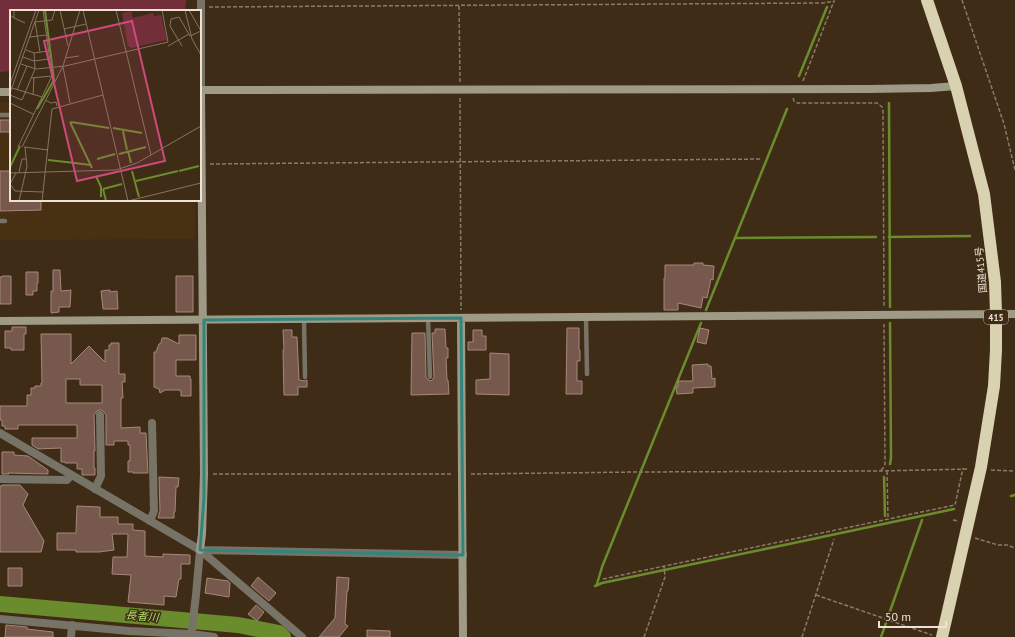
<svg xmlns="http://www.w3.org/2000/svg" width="1015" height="637" font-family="'PT Sans','Noto Sans JP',sans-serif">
<rect width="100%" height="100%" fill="#3f2c16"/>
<path fill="#483013" d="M0,103H11V200H195V239L0,240Z"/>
<path fill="#722f3a" d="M0,0H186L185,11H11V71L0,72Z"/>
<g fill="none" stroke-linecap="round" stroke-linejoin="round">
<path stroke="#6a8c2d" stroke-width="2.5" d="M799,76L827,7
M889,103L890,307
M889,237L970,236
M735,238L876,237
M706,310L787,109
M890,464L891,458L890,323
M884,477L885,516
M1011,496L1015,495
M597,584L602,567L701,323
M595,586L602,583L789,544L954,509
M888,617L922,520
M881,637L886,623"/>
<path stroke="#6a8c2d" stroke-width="16" d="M0,604L238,625L279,633L283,637"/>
</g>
<path fill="#76584c" stroke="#a8877b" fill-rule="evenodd" d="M0,120H11V132H0Z
M0,171H11V200H41V210L0,211Z
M694,263H703V265L714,266L713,280L711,279L707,298L703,297L701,308L678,303V310H664V278H665V265H694Z
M53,270H60L61,291L71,290L70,307H59V312L51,313V291H53Z
M26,272H38V283H37V291H33V295H26Z
M2,276H11V304H0V277H2Z
M176,276H193V312H176Z
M110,290V292L117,291L118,309H103L101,291Z
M12,327H26V334H24V350H11V348H5V331H12Z
M567,328H579V350H580V361H577V381H582V394H566Z
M700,328L709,330L706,344L697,342Z
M435,329H445L446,348H448V358H446L447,380H448L449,394L411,395L412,333H425L426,377L428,380L431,381L433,379L434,377L432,333H435Z
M283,330H292V337H297L299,380L305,381L307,380V387H298V395H284L283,350H284Z
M473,330H482V336H486V350H468V342H473Z
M41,334H71V364L89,346L105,362V350H109V345H111V343H119V374H125V382H122L123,398H121V428L140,427V433H146L148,473H133V472H128V461H130V445H128V441H114V445H106V415L104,412L102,410H100L97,411L94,415L95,451H94V468H95V475H82V469H77V463H65V462H61V448L38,449L32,445V438H77V425H18V429H5V426H2V420H0V406H27V395H31V388H35V386H41V383H42ZM66,379H80V385H102V403H66Z
M179,335H196V360H176V376H190V379H191V396H181V391H180V390H165L160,393L159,389L154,387V352H156L159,344L161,343L162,338H167L179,344Z
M490,353L509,354V395L476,394V380L490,379Z
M708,364V366H711L712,379L715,378V387L693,388V393L677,394L676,387H678V381H693L692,365Z
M2,452H14V455L28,456L48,470V474L8,473L9,474H2Z
M159,477L179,478L178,487H176L175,512H174V518H158L160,511Z
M2,485H20L28,494L23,505L44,541L41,552H0V486H2Z
M77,506L100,507V517H118V524H133V530L145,531V556L163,557V554L190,555V564H181V579H179L176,597L164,596V605L128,602L131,575L112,574L113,557H127L128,534H112L114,550L99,552H76V550H57V533H76Z
M8,568H22V586H8Z
M258,577L276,593L269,601L251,586Z
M337,577L349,578L348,591H347L345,624L348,626L339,637H319L335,618Z
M207,578L228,581L230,583L229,597L205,593Z
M256,605L264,612L257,621L248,614Z
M6,625L27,627V629L53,632V637H5Z
M367,630L390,631V637H367Z"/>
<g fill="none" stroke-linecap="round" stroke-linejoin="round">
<path stroke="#8a7a67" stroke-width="1.5" stroke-dasharray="4 2" stroke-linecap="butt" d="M962,0L1004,124L1015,170
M459,6L460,82
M209,7L823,3L835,1
M803,81L834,1
M460,98L461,310
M793,98L794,101L797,103H877L882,107L883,111L884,306
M210,164L762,159
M881,470L884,467L885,464L884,324
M991,470L1015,471
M887,471L888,519
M213,474H453
M471,474L637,472L879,471L969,469
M953,520L959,521
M975,538L998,545H1007L1015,548
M603,579L955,505L963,468
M816,595L932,635
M644,637L665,577L664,566
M802,637L834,539"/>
<path stroke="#777467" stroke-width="4.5" d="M0,115H11
M0,221H5
M586,317L587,374
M428,318L430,377
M304,319L305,377"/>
<path stroke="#777467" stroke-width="8" d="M201,0V90
M0,433L200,550L302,637
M0,479L67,480L71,475
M95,489L101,476L100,415
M150,521L154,511L152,423
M200,550L463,555
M0,619L129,631L191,634L214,637
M71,637L72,625
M191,637L196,595L200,550"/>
<path stroke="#9e9a85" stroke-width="8" d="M200,90L870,89L931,88L956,86
M0,92H11
M461,318L463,637
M0,321L1015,314
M200,550L202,534L204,474L201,90"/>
<path stroke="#d8d2b1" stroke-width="12" d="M927,0L956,86L984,194L995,282L996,314V350L994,386L981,467L942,637"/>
</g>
<path fill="none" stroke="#30867d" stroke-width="3" stroke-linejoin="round" d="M461,318L463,555L200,550L204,498V320Z"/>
<g text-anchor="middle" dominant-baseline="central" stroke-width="3" stroke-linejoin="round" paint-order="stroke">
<rect fill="#3f2c16" stroke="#baab9c" stroke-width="1" x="984" y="310" width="24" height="14" rx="3"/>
<g font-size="9" font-weight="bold" fill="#eee2d5">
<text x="996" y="317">415</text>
</g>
<g font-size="10" fill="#eee2d5" stroke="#3f2c16">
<text transform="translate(981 270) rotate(-95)">国道415号</text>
</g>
<g font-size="11" font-style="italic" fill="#b0df66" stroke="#3f2c16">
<text transform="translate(142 616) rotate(5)">長者川</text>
</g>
</g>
<g transform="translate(10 10)">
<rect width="191" height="191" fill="#3f2c16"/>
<path d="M121,1L123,8L143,3L144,6L151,5L157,30L121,38L118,36L112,3Z" fill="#722f3a"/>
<path fill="none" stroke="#6a8c2d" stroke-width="2" d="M27,99L44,70L35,0M60,112L82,158M61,112L99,118M103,118L132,123M113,121L117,140M118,141L121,153M109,144L136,137M87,149L105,144M38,150L65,153M65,153L80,155M0,157L10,136M122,161L129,187M169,161L189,156M86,166L91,177V187M126,171L168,161M93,179L112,174M93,179L96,191"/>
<path fill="none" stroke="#857562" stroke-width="1" d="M50,0L58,36M73,0L118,191L191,173M106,0L141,145M175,0L182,29L191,45M179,0L191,21M0,5L4,8V0M169,7L161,9L160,16L172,36M169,7L180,26L191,21M4,8L15,13M54,19L76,14M20,27L36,25M158,36L179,24M16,40L24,43L38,41M30,42L25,12L42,10L45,0M13,47L24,51L39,49M55,48L69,46M11,54L26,59L55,56L158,32L152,0M53,57L60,93M21,68L42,66M0,74L26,0M2,78L32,87M7,80L17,56M0,83L29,0M0,85L12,90L25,59L24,43M23,85L24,68M35,90L41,93L46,92L47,96M0,93L23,104M8,137L42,66L33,0M12,137L53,56L70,0M14,137L38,140M9,162L12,149H16M0,163L106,160L127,153L191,116M5,181L33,182M5,181L0,174L6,163M9,191L17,156L15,137M32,191L42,99L93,85"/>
<path fill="#cd4a7a" fill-opacity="0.15" stroke="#cd4a7a" stroke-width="2" d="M122,11L155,151L67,171L34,31Z"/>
<rect width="191" height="191" fill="none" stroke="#eee2d5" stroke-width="2"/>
</g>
<path d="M879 621v6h67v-6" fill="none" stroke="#eee2d5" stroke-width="2"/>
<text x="885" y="621" font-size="12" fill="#eee2d5" stroke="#3f2c16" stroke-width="3" paint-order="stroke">50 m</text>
</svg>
